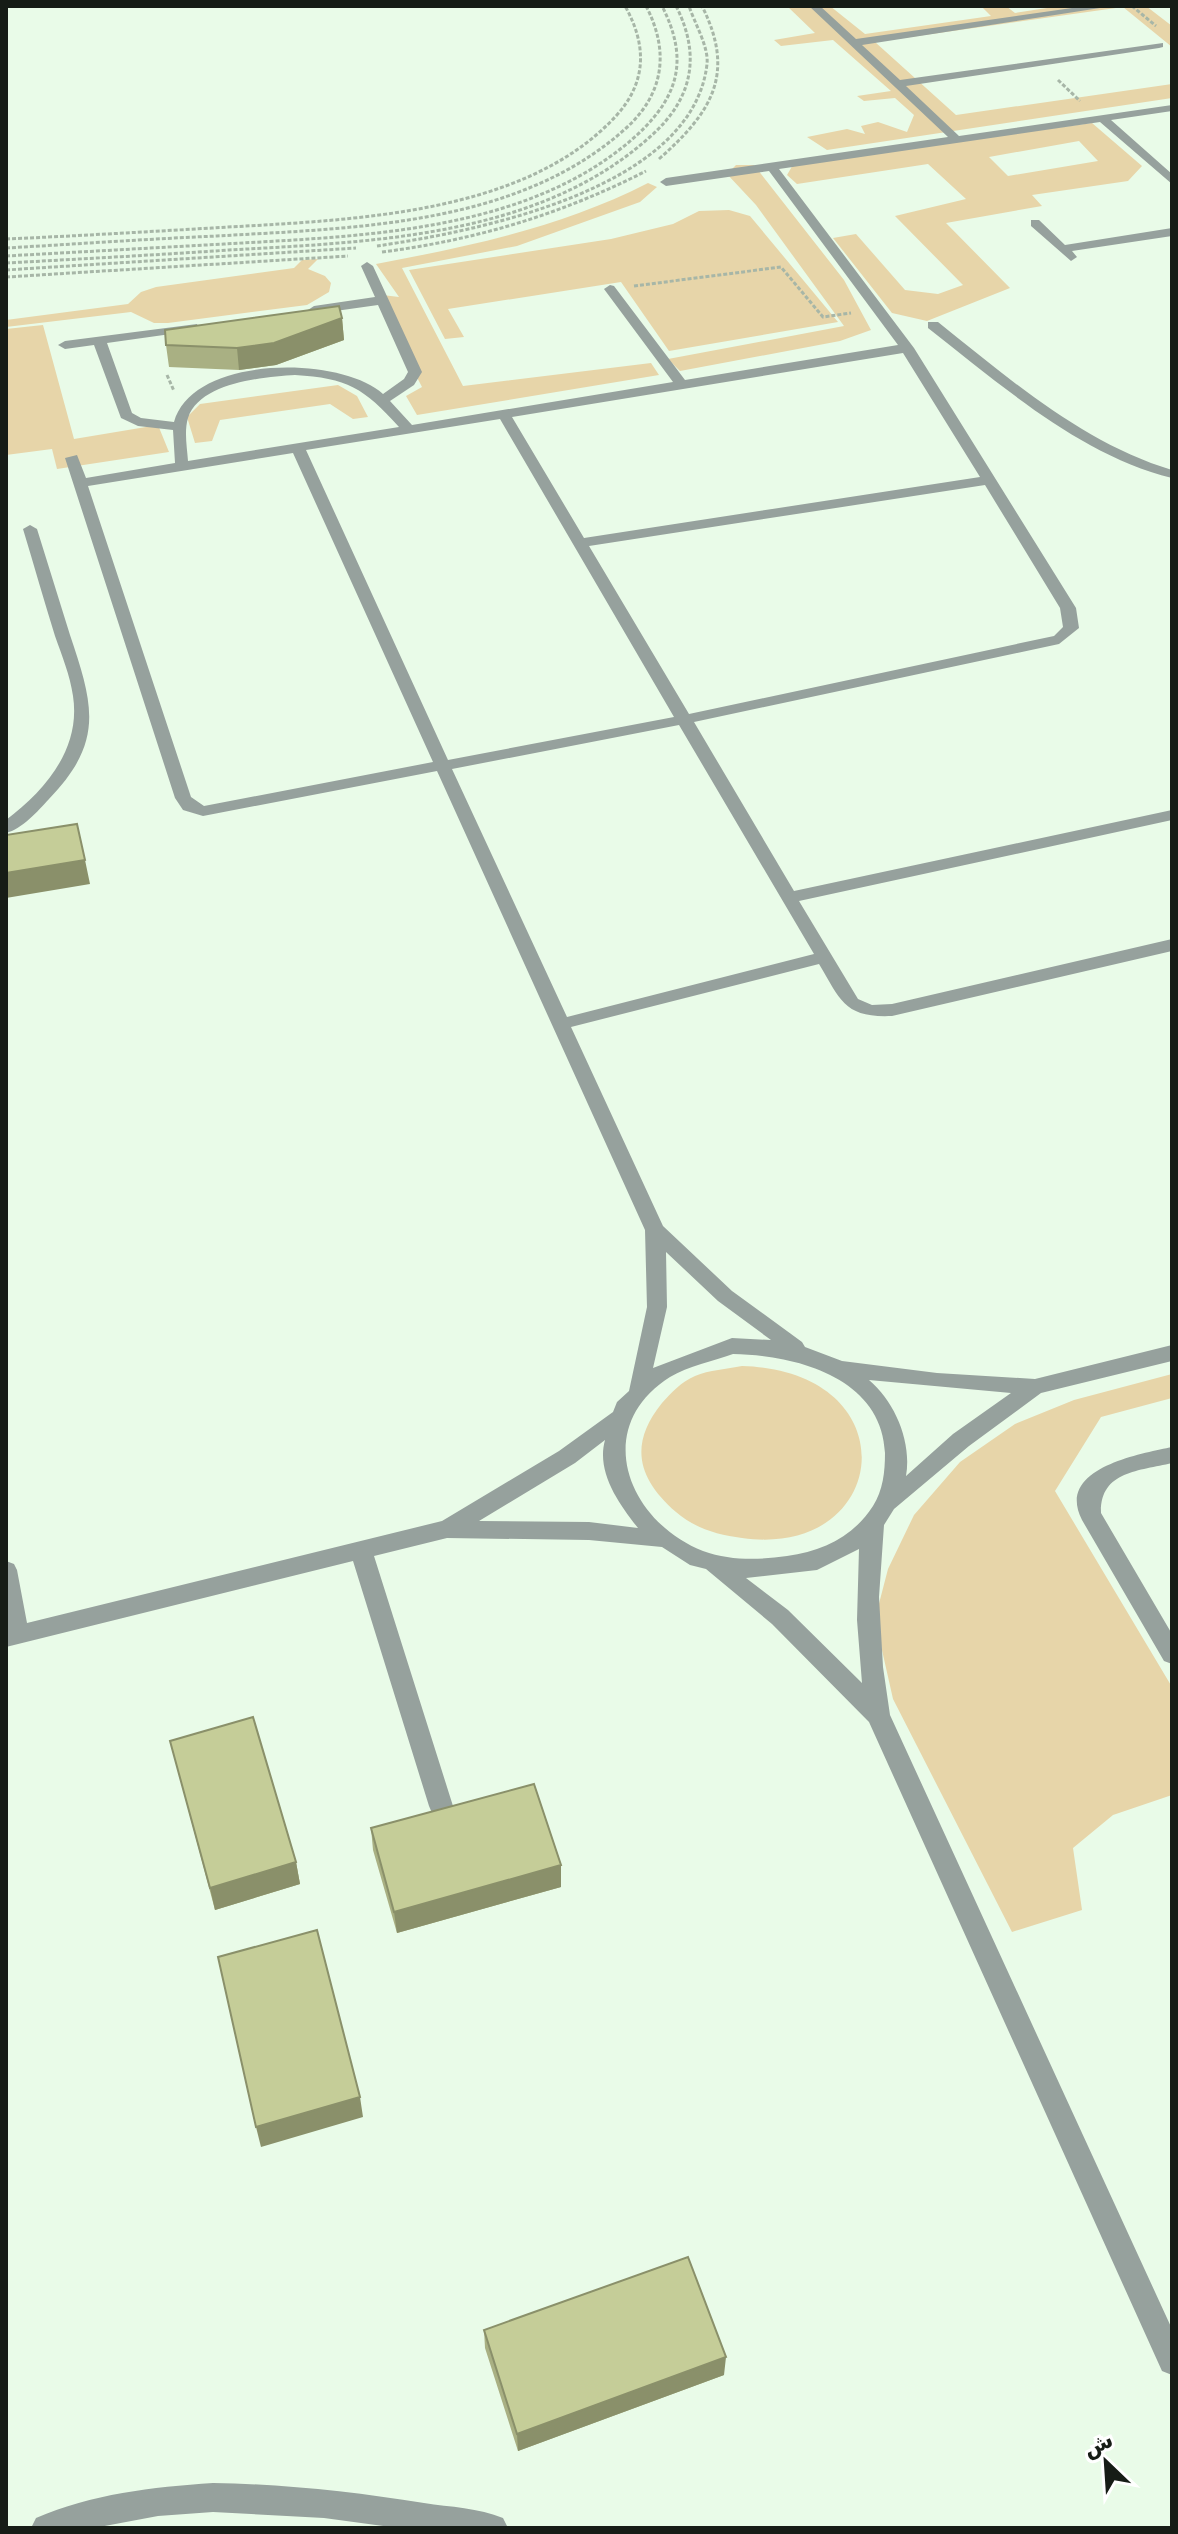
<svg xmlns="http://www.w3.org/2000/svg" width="1178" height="2534" font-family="'DejaVu Sans',Cairo,sans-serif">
<rect width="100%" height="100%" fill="#e9fbe8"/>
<path fill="#e7d5a9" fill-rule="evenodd" d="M787,6H830L865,34L991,16L981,6H1006L1015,13L1060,6H1146L1172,26V47L1123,7L875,42L956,115L1172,84V98L827,150L807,137L847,129L865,134L861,126L878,122L907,132L914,115L895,98L864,101L857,96L891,91L833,40L781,46L774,40L815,33Z
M1092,123L1142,166L1128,181L1032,195L1042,206L946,223L1010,288L927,321L892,313L833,238L856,234L905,290L938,294L963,285L895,216L966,199L928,164L797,184L787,175L794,163ZM1079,141L1098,161L1008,176L989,157Z
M736,165H754L844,280L871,330L840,341L680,371L668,359L844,326L756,205L727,174Z
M648,183L657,187L640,202L517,246L402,268L463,386L651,363L659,375L417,415L406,396L422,387L374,294L399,297L376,264C471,246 562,227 648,183Z
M729,210L750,216L838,322L669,351L621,282L448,309L464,337L445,339L409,270L611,239L673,224L699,211Z
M318,259L308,269L325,276L331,283L329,292L307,305L168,323H154L131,312L6,327V320L128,304L141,292L156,287L294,268L302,260Z
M43,325L74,439L158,425L169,452L57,469L52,449L6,455V329Z
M338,385L357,396L368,417L353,419L330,404L220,420L212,441L195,443L187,417L200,404Z
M742,1366C912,1371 891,1559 742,1538C718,1535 694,1528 676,1512C637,1478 629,1444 662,1403C672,1392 681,1382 695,1376C709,1370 727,1369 742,1366Z
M1172,1374V1398L1101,1417L1055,1491L1172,1687V1795L1113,1815L1073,1848L1082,1910L1012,1932L893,1699L875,1619L888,1569L914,1515L960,1462L1015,1424L1074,1400Z"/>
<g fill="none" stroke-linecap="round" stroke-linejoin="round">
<path stroke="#a7b6a7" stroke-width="3" stroke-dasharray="4 2" stroke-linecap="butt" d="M1132,6L1156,26
M1058,80L1080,101
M659,159C712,112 736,74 702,6
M6,239C75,236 143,232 212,228C342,220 522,218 616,116C647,82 647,45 625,6
M377,246C478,231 693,189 707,64C709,47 694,22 689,6
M6,248C76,244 147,239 217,236C354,228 516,226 624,130C664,95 670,52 646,6
M382,252C476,240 562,214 646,171
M6,256C79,252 151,248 224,244C361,236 529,233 637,135C679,96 689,59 662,6
M6,263C80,259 155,255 229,250C372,242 541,237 652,135C693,98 701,55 676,6
M6,270L356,248
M6,277L348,256
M634,286L781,267L823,317L851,313
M167,375L174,391"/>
<path fill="#96a19d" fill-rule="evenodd" d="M809,6H820L856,39L1086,6H1113L862,45L900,80L1163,43V47L1159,48L906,86L959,136L1172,105V111L1111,120L1172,174V184L1100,122L779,169L914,348L1076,608L1079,628L1059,644L694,722L794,891L1172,810V820L799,901L858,999L872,1005L892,1004L1172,939V951L892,1016C845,1018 841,1001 819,964L571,1027L663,1226L732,1291L802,1342L805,1347L842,1361L937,1373L1035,1379L1172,1345V1361L1041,1393L969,1446L894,1509L884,1525L879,1597L883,1667L890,1715L1172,2329V2375L1162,2371L869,1722L772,1624L706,1569L690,1565L662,1547L589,1540L447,1538L374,1556L453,1806L450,1813L441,1817L432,1813L429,1806L353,1561L6,1647V1561L14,1564L17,1570L27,1623L442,1521L559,1451L613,1412L617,1402L629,1391L647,1307L645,1230L437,771L203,816L183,810L175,798L65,458L77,455L86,478L175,463L173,430L138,426L121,418L94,345L65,349L58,345L65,341L197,324L198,327L192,331L107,343L132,413L141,418L174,422C192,355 340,355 383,394L404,379L408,372L378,305L314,314L308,310L314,306L375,297L361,266L367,262L373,266L422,372L414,385L390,401L412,425L673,382L604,289L610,285L614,286L685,380L898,345L769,171L666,186L660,182L666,178L948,137ZM903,353L980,477L584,538L512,417ZM295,375C347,378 364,388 399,427L188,461C187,447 184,431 188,418C200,382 264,377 295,375ZM500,419L674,717L448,760L306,450ZM293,453L433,762L204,806L191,797L88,486ZM985,485L1060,608L1063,627L1054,636L689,714L589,546ZM679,725L814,954L567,1017L452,769ZM666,1252L718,1301L771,1340L732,1338L653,1368L667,1307ZM733,1354C795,1355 882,1377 885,1453C885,1472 883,1490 873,1506C853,1537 823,1551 787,1556C759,1560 731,1561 703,1551C627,1521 591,1427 670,1377C688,1366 714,1361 733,1354ZM869,1380L1011,1393L953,1434L906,1476C912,1442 895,1402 869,1380ZM605,1440C596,1472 619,1504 638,1528L589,1522L479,1521L575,1463ZM859,1549L857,1620L862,1683L788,1610L746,1578L817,1570Z
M1031,220H1039L1065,245L1172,228V236L1072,251L1077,257L1071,261L1031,226Z
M928,322H938C1008,378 1084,444 1172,470V478C1080,455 1001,385 928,328Z
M30,525L37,529C48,564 59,600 70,635C93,704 105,741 49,799C38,811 22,829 6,833V820C46,790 81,748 73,696C70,675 62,656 55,636C44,601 34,565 23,529Z
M1172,1447V1463C1139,1471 1100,1471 1101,1513L1172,1634V1664L1164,1661L1082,1520C1055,1468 1140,1454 1172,1447Z
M213,2483C284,2484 354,2492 424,2503C450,2507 479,2508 503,2518L508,2528H398L324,2518L213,2512L158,2516L94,2528H31L36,2518C92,2494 152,2487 213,2483Z"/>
</g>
<path fill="#a9b083" d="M342,318L344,340L276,365L239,370L169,367L166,345Z
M170,1741L296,1862L300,1884L215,1910Z
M371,1828L561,1865V1887L397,1933L373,1850Z
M484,2330L724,2375L518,2451L485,2348Z"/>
<path fill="#8a906a" d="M342,318L344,340L276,365L239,370L237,348Z
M85,860L90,884L6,898V873Z
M296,1862L300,1884L215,1910L210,1888Z
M561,1865V1887L397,1933L394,1912Z
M360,2097L363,2117L261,2147L256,2127Z
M726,2357L724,2375L518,2451L517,2434Z"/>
<path fill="#c5cd98" stroke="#8a906a" stroke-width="2" d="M339,306L342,318L274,343L237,348L166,345L165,330Z
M77,824L85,860L6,873V835Z
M253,1717L296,1862L210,1888L170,1741Z
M534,1784L561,1865L394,1912L371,1828Z
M317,1930L360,2097L256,2127L218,1957Z
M688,2257L726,2357L517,2434L484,2330Z"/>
<rect width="1178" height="2534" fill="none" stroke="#161c16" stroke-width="16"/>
<g transform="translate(1106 2462) rotate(335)" stroke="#ffffff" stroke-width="6" paint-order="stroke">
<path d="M0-6L14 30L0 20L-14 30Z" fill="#161c16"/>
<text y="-12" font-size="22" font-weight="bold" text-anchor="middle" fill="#161c16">ش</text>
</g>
</svg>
